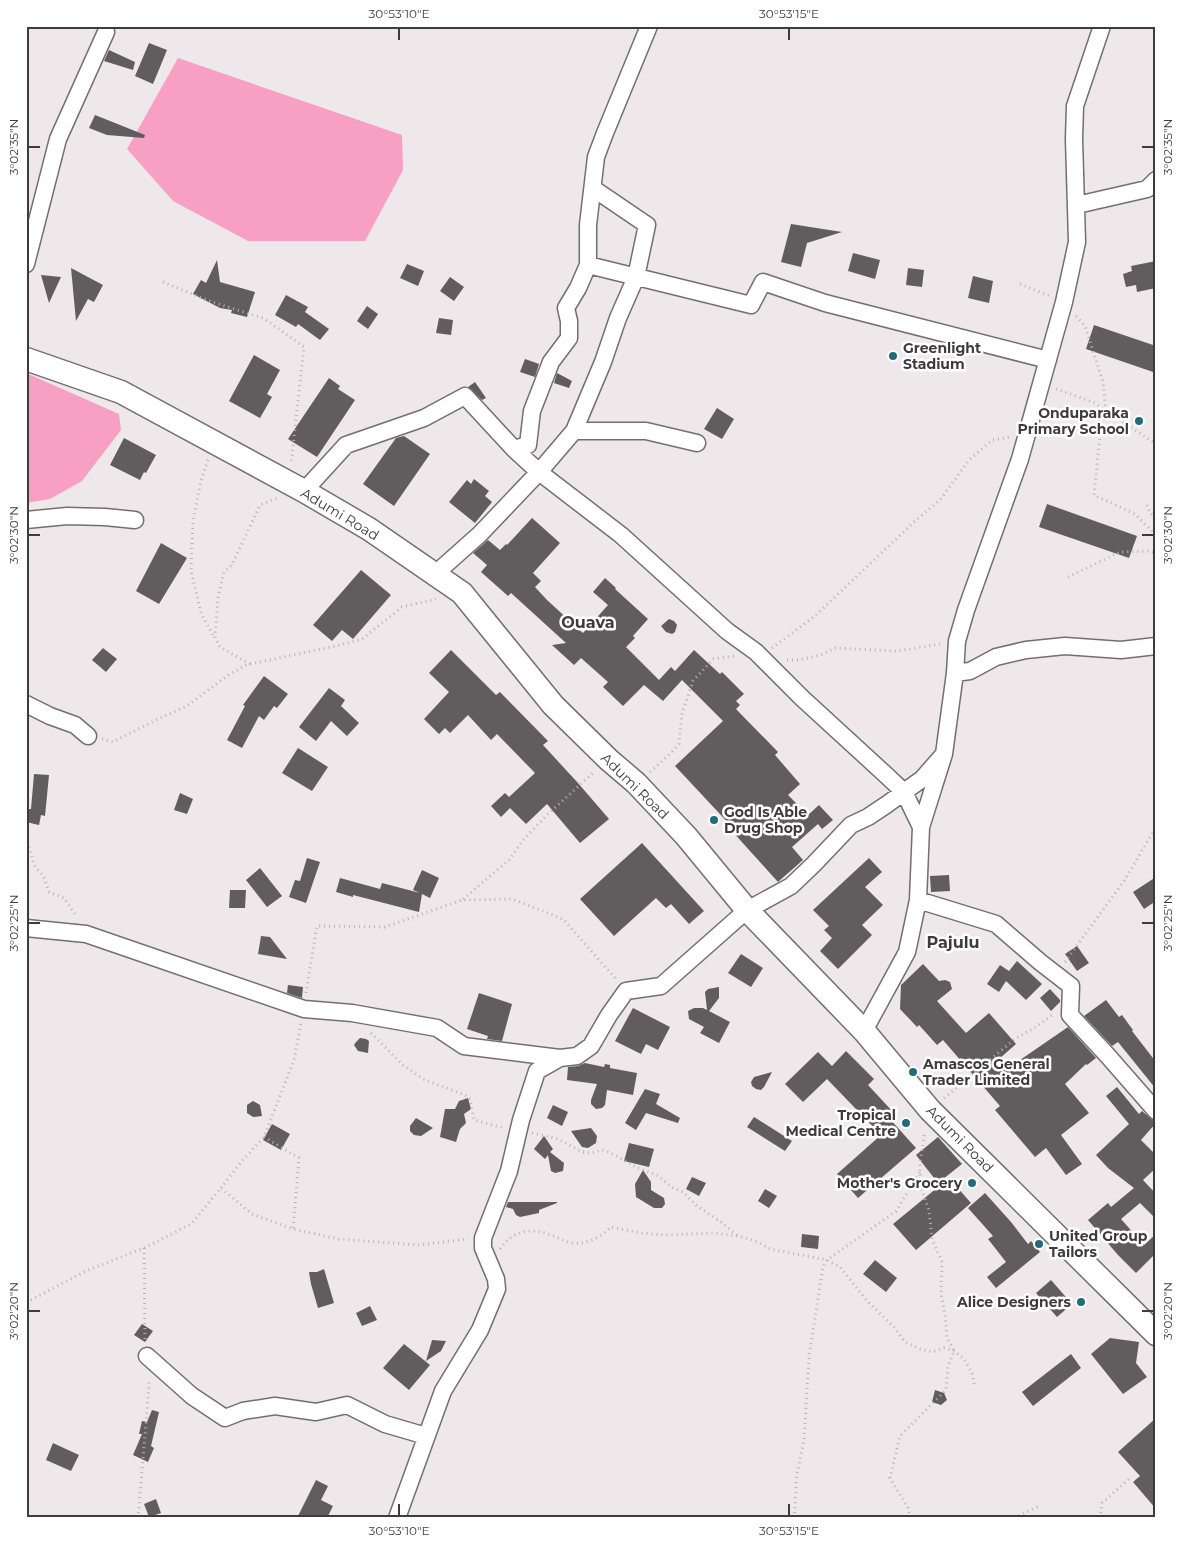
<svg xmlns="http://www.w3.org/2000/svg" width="1182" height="1544" font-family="Montserrat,sans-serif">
<rect width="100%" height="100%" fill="#eee8ea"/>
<path fill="#f8a0c3" d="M178,58L402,135L403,170L365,241H248L173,201L127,149Z
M26,373L119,414L121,430L82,481L50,499L26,503Z"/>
<path fill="#615c5e" d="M149,43L167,50L153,84L135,76Z
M109,50L135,62L133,70L104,61Z
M95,115L145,135L144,138L107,135L89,128Z
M791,224L842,232L807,243L801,267L781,262Z
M853,253L880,260L875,279L848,271Z
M217,260L220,282L255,292L247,317L231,313L232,310L220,308L193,294L201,280L206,283Z
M1156,261V288L1137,292L1136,285L1126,287L1123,274L1132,271L1131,266Z
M407,264L424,271L418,286L400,278Z
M71,268L103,285L94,302L88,299L76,321Z
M908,268L924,270L922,287L906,285Z
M41,275L61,277L49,303Z
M973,276L993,281L989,303L968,298Z
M450,277L464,287L454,301L440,291Z
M286,295L308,307L305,312L329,329L320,340L298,324L296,327L275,315Z
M367,306L378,314L368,329L357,321Z
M439,318L453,320L451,335L436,333Z
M1094,325L1156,346V373L1086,349Z
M254,355L280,370L267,394L272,397L260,418L229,401Z
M525,359L539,364L535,377L520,372Z
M557,373L572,381L569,388L554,383Z
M329,378L340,386L338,389L355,400L317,457L288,439Z
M475,382L486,398L482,400L468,387Z
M717,408L734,419L722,439L704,429Z
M404,436L430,454L394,506L363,484L396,438Z
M124,438L156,455L146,473L144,472L140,480L110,465Z
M474,479L489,491L485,496L492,502L475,523L449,502L467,480L471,484Z
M1047,504L1137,536L1129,558L1039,527Z
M532,518L560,543L533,573L541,581L535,587L547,600L583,633L608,605L593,592L605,578L616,588L615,589L648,619L633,636L635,638L626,647L659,680L671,667L675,671L694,650L720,674L722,672L744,694L736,701L740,705L736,709L778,752L775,755L800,784L788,795L808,815L819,805L833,820L822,829L818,824L792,847L803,860L779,881L778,882L731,830L733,828L675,766L723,721L682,680L663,701L644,685L623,706L603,687L608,682L581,658L574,665L552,645L566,643L511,593L508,596L481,572L487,565L473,553L488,540L500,550L506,544L507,545Z
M161,543L187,558L159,604L136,591Z
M361,570L391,595L353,639L342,630L332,641L313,625Z
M669,619L674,621L677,625L675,632L672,634L666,632L661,626Z
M103,648L117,659L106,672L92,660Z
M451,650L496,695L500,692L548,741L543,745L578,783L609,819L580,843L547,804L526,824L510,808L501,817L491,806L505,793L509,797L535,773L497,734L491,740L468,715L450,733L445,728L439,734L424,719L449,692L429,673Z
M264,676L288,694L277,708L274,706L264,720L259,716L242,748L227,740L245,706L243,705Z
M329,688L345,700L341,706L359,723L347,736L331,721L316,741L299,727Z
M298,748L328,767L312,791L282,773Z
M34,774L49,775L45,816L41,815L39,825L26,822L28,809H31Z
M180,793L193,799L187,814L174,810Z
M642,843L704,911L689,924L671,904L666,908L656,898L614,936L580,899Z
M307,858L320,862L306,903L289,897L295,880L300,881Z
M869,858L882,872L865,887L883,905L862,925L872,935L838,969L820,951L832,938L824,930L829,926L813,910Z
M260,868L282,896L267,907L246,880Z
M422,870L439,878L430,898L422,894L419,912L353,895V897L336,892L340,878L380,889L382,883L420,893L413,890Z
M949,875L950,891L931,892L930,876Z
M1156,877V901L1144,909L1133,892Z
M230,890H246L245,908H229Z
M261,936L270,937L287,959L258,954Z
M1077,946L1089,963L1077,971L1065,954Z
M741,954L763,968L751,987L728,973Z
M1017,961L1042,984L1026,1000L1006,981L999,992L987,984L1000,965L1009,971Z
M923,964L939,981L945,980L950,982L952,989L937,1001L966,1033L989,1013L1016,1044L999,1059L1007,1069L1068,1027L1096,1058L1087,1065L1086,1064L1065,1084L1089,1113L1061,1135L1082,1164L1066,1175L1046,1148L1035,1157L995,1110L1000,1106L943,1040L937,1045L919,1025L917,1027L900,1009L901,985Z
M288,985L303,987L302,998L287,993Z
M719,987V998L709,1011L730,1022L719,1043L700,1033L704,1027L689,1019L688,1011L694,1008H703L707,1010L705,992L708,989Z
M1050,989L1060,1000V1002L1051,1011L1040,998Z
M479,993L512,1004L502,1041L487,1039L488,1036L467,1029Z
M1106,1000L1119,1017L1122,1015L1133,1030L1132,1031L1156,1062V1089L1118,1042L1112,1046L1084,1016Z
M633,1008L670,1027L658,1050L646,1044L641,1054L615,1041Z
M360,1038L366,1039L369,1041L368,1053L358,1051L354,1045L356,1042Z
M846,1051L874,1079L868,1085L894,1113L889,1118L916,1148L858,1198L837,1174L881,1135L827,1079L803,1102L785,1084L818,1052L832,1066Z
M585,1063L604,1067L605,1064L610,1065V1068L637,1073L633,1095L607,1090L605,1105L602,1108L596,1109L591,1104V1100L597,1084L567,1080L568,1067L578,1066Z
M772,1072L764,1087L761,1090L756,1089L752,1086L751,1082L754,1077Z
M1117,1087L1139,1114L1142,1111L1156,1123L1141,1140L1156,1155V1168L1143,1180L1156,1194V1219L1140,1203L1121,1219L1144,1245L1156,1234V1253L1136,1273L1118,1255L1088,1220L1108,1203L1111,1207L1134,1188L1108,1168L1096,1155L1129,1124L1106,1096Z
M645,1089L660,1094L656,1104L680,1118L678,1123L646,1113L636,1130L625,1123Z
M468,1098L471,1109L464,1114L466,1123L460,1129L456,1142L440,1137L445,1109H455L459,1101Z
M253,1101L260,1105L262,1116L253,1117L247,1113V1105Z
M553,1105L568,1112L562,1126L547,1118Z
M754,1117L792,1141L785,1151L747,1127Z
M416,1118L433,1128L421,1136L414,1135L410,1131V1126Z
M272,1124L290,1134L281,1150L263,1140Z
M591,1128L597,1136L596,1143L588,1148L582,1147L571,1131Z
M544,1136L553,1149L550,1152L564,1163L563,1171L555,1173L551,1171L548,1155L545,1159L534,1149Z
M938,1137L962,1164L938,1183L916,1155Z
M629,1143L654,1149L649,1167L624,1161Z
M643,1170L651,1182V1190L664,1198L665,1204L662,1208H654L636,1197L635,1184Z
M692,1177L706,1183L699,1196L686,1189Z
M949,1178L971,1203L916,1250L893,1224Z
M765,1189L777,1196L769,1208L758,1201Z
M985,1193L1011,1222L1028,1244L1031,1241L1040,1252L996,1288L987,1277L1006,1262L988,1239L993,1236L968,1208Z
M508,1202H557V1203L539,1210V1213L520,1217L516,1215L513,1209L506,1207Z
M802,1234L819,1236L818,1249L801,1247Z
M875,1260L897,1278L886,1292L863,1274Z
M324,1269L334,1303L318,1308L311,1284L309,1272H317Z
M1051,1280L1072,1304L1057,1317L1036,1293Z
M370,1306L377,1320L362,1326L356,1313Z
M142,1324L153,1331L145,1342L134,1335Z
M1110,1338L1139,1342L1136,1363L1147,1377L1123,1394L1091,1354Z
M432,1340L446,1341L441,1351L426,1361Z
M404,1344L430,1365L409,1390L383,1368Z
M1071,1354L1081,1368L1033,1406L1022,1392Z
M935,1390L944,1393L947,1400L941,1405L932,1402Z
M152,1410L159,1412L151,1446L154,1448L148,1462L133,1455L142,1434H139L142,1421L147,1422Z
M1156,1418V1509L1133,1482L1140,1476L1118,1452Z
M53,1443L79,1455L71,1471L46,1460Z
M316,1480L328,1486L321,1500L333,1506L327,1518H297Z
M156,1499L161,1513L149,1517L144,1504Z"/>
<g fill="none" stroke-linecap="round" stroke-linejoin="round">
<defs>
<path id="street" d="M1077,205L1147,189L1156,180
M26,264L58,139L106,32
M588,265L751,305L763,282L825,303L1048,360
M574,431H646L697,443
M514,449L539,472L621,535L727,631L756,652L802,698L886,775L904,792L921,827
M304,491L346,445L424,418L465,396L514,449L528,445L532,411L551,362L569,338V321L566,308L578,288L588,265V225L596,157L605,133L649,26
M26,520L67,516L105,517L135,520
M434,575L480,534L539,472L574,431L603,362L618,318L636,277L647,225L594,189
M955,673L970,671L996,657L1026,650L1065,646L1121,650L1156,646
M26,704L50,716L75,725L88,736
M918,900L996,924L1040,962L1071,986L1070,1015L1108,1056L1156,1111
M26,928L86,934L304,1009L352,1013L437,1028L464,1046L560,1058L577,1056L591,1046L609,1015L626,991L661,986L747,910L791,886L813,865L851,825L868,817L886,805L922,779L944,754
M864,1031L907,952L918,900L921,827L944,754L955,673L957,641L966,610L1020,459L1064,302L1077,242L1074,139L1075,106L1102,26
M147,1356L192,1396L225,1418L243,1411L275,1406L316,1412L347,1405L385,1424L426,1436
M397,1518L443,1391L480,1330L497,1289L496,1279L483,1248V1238L509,1171L521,1120L537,1071L560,1058"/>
<path id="secondary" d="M26,359L121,392L304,491L369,529L462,593L553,705L609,760L636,783L686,836L747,910L864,1031L930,1110L1156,1334"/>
</defs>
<use href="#street" stroke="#746e70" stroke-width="19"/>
<use href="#secondary" stroke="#746e70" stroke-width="25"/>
<path stroke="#b8b3b5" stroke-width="3" stroke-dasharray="1 4" stroke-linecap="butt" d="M163,282L212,302L263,318L304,347L291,464
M1020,284L1050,296
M1076,316L1085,326L1103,382L1106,411L1100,436L1094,495L1135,514L1156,535
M1056,389L1093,402L1156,444
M208,460L201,481L193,520L191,571L201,613L214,637
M1147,505L1150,513L1156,518
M1068,577L1120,552L1150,551L1156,554
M772,648L815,616L914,522L940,500L969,460L992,440L1011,437
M787,660H799L821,655L835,648L897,651L940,644
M250,664L220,647L215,637L218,597L224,572L232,565L260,505L277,498
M102,739L113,742L160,718L187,706L227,676L246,665L340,645L362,639L402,607L436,599
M650,772L670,754L679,744L682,713L693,681L713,659L734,656
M26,837L34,865L44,877L49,892L64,898L77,917
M463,899L509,860L524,839L548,814L594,772
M1065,962L1124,881L1156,827
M306,993L317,926L385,927L462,900L512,899L563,919L617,980
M371,1033L403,1065L425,1080L465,1095L470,1099L474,1120L504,1128
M944,1098L1015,1039L1034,1028L1054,1014
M532,1133L558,1139L582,1152L592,1153L602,1150L609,1152L638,1168L659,1176L671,1187L683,1192L697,1206L721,1222L738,1236
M264,1137L299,1158L293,1229
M221,1188L241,1162L264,1137L294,1060L301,1023
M144,1248L145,1340
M500,1249C513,1231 529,1227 551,1235C558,1237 565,1242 572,1243C586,1245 601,1237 611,1227L641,1233L664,1235L712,1233L738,1236L758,1242L770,1249L827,1260L840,1267L868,1302L894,1327L905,1342L920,1349L932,1352L944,1348L954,1351L964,1359L972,1373L975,1388
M26,1301H29L86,1271L144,1248L191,1224L221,1188L252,1214L293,1229L339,1239L418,1245L468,1239
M138,1518L149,1387V1379
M794,1518L797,1474L804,1440L809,1356L823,1267L827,1260L896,1211L920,1172
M910,1518L908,1508L890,1478L900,1436L946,1390L948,1367L954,1351L947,1338L945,1314L941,1294L942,1262L932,1239L929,1210L920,1185V1162L925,1132
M1014,1518L1039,1506
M1100,1518L1102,1503L1129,1479"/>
<use href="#street" stroke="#fff" stroke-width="16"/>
<use href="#secondary" stroke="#fff" stroke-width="22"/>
</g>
<path fill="none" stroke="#3e3b3c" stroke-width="2" d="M399,28V40M789,28V40M28,147H40M1142,147H1154M28,535H40M1142,535H1154M28,923H40M1142,923H1154M28,1311H40M1142,1311H1154M399,1504V1516M789,1504V1516"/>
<g fill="#246b79" stroke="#fff" stroke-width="2">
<circle cx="893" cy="356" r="5"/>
<circle cx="1139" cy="421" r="5"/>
<circle cx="714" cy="820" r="5"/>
<circle cx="913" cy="1072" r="5"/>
<circle cx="906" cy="1123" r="5"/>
<circle cx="972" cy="1183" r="5"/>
<circle cx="1039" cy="1244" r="5"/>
<circle cx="1081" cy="1302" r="5"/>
</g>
<g text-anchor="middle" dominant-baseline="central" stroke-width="5" stroke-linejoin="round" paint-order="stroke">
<g font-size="14" font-weight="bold" fill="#3e3b3c" stroke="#fff" text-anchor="start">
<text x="903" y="348">Greenlight<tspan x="903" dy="16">Stadium</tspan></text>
<text x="1129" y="413" text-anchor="end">Onduparaka<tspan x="1129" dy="16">Primary School</tspan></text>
<text x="724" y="812">God Is Able<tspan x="724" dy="16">Drug Shop</tspan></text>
<text x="923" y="1064">Amascos General<tspan x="923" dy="16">Trader Limited</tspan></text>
<text x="896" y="1115" text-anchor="end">Tropical<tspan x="896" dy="16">Medical Centre</tspan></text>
<text x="962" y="1183" text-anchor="end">Mother's Grocery</text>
<text x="1049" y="1236">United Group<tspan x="1049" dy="16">Tailors</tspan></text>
<text x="1071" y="1302" text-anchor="end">Alice Designers</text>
</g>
<g font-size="14" fill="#3e3b3c" stroke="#fff">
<text transform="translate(340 514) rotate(31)">Adumi Road</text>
<text transform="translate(635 786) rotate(44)">Adumi Road</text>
<text transform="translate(960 1139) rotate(45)">Adumi Road</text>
</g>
<g font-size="16" font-weight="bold" fill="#3e3b3c" stroke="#fff">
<text x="588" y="622">Ouava</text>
<text x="953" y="942">Pajulu</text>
</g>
</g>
<rect width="1182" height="1544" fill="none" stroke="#ffffff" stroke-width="55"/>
<rect x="28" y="28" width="1126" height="1488" fill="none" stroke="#3e3b3c" stroke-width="2"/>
<g font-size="12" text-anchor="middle" fill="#3e3b3c">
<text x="399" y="18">30°53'10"E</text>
<text x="789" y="18">30°53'15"E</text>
<text transform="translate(14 147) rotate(-90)" y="4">3°02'35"N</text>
<text transform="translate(1168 147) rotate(-90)" y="4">3°02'35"N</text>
<text transform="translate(14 535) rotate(-90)" y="4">3°02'30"N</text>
<text transform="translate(1168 535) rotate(-90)" y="4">3°02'30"N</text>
<text transform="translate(14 923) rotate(-90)" y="4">3°02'25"N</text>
<text transform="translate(1168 923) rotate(-90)" y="4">3°02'25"N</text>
<text transform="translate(14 1311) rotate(-90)" y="4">3°02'20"N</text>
<text transform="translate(1168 1311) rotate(-90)" y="4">3°02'20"N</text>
<text x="399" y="1535">30°53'10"E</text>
<text x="789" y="1535">30°53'15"E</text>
</g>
</svg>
